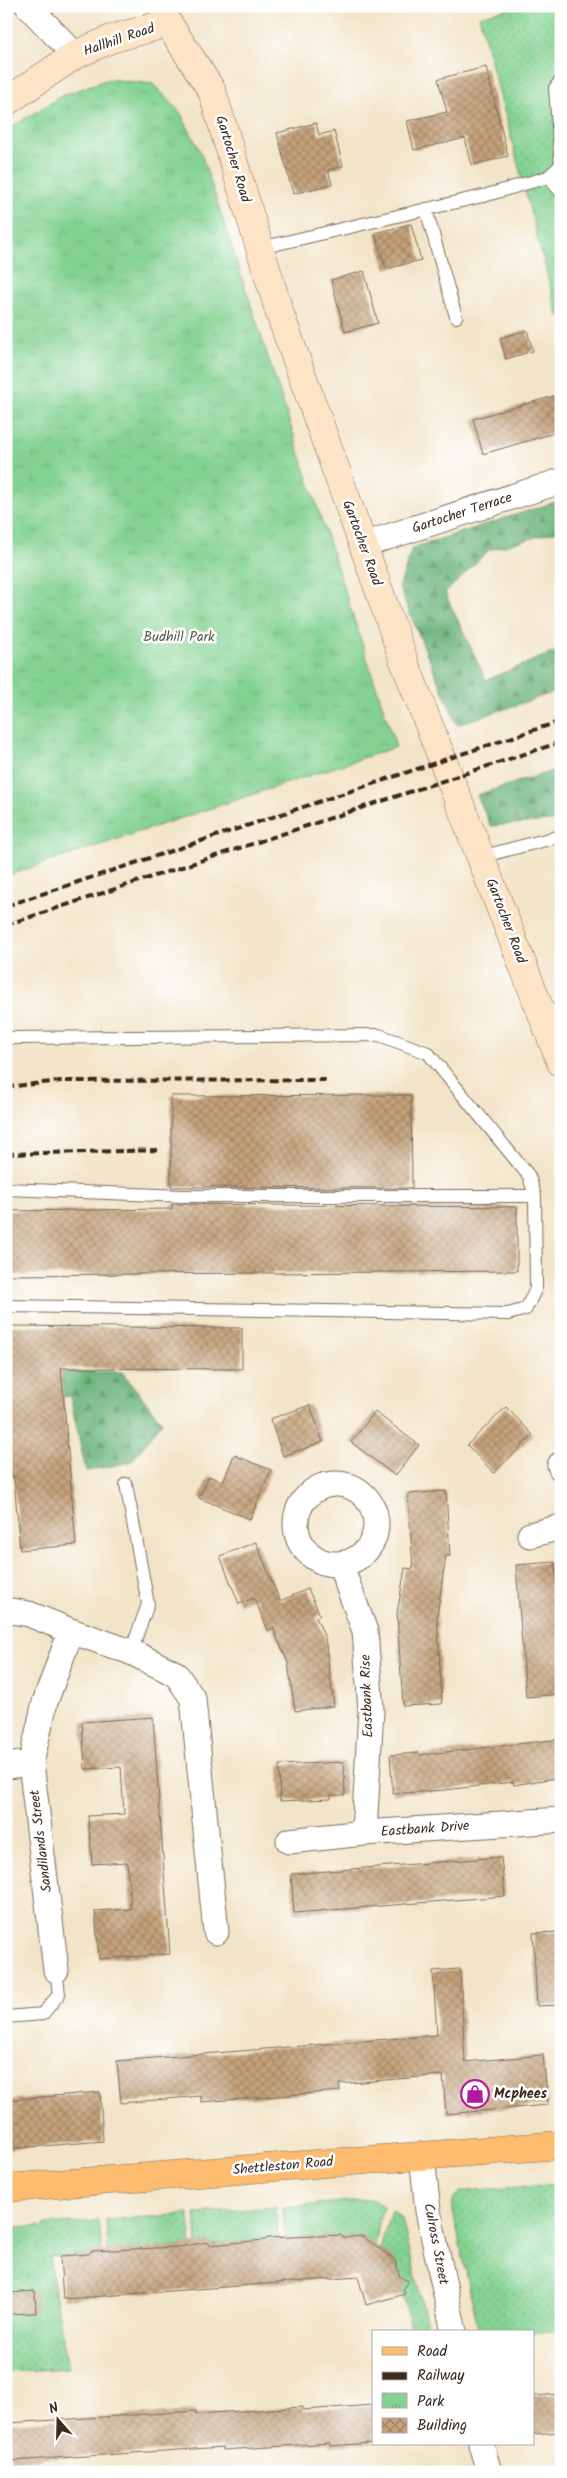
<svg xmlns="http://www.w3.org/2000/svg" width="567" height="2478" font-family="Kalam,sans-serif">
<defs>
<pattern id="forest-firs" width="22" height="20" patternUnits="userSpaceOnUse" patternTransform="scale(1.25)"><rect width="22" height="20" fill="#6ab47c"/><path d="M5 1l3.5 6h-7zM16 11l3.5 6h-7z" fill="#589365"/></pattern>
<pattern id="park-tufts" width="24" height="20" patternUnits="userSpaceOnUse" patternTransform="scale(1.25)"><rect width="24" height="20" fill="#83d292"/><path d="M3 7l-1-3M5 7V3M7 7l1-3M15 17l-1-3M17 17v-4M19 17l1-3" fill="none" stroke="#72b47d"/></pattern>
<pattern id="garden-dots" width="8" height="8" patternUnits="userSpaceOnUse" patternTransform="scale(1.25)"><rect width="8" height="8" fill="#83d292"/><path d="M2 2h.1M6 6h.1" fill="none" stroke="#72b47d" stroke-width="1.8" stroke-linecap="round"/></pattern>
<pattern id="building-cross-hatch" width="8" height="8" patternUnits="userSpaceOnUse" patternTransform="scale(1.25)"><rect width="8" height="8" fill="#c5a27b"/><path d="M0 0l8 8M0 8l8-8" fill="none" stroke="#a18464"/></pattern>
</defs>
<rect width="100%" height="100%" fill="#fff"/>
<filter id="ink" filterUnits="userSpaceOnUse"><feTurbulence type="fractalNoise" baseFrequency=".02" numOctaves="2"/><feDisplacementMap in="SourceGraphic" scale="10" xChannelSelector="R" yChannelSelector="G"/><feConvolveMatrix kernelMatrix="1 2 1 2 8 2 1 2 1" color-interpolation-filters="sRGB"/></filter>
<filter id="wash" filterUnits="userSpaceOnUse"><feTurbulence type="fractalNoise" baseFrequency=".0096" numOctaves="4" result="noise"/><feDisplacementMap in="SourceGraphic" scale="20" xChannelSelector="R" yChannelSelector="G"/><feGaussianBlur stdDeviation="1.12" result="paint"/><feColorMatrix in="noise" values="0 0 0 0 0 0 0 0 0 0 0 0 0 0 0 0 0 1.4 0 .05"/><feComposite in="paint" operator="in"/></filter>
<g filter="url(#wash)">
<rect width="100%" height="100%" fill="#f2e4c8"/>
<path fill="url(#forest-firs)" stroke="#526f4d" d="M561,500V530L489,550L445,593L486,680L561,649V690L457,725L399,588L412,548Z
M561,768V820L491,826L477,795Z
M6,1371L122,1372L162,1422L131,1462L86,1471L70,1396L6,1401Z"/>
<path fill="url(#park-tufts)" stroke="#5f7e58" d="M108,79L153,84L180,112L201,153L396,747L6,876V131L61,96Z"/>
<path fill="url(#garden-dots)" stroke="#5f7e58" d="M519,6H561V315L558,316L479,16Z
M561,2184V2330L533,2333L479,2332L453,2212C452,2200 453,2194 465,2191Z
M375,2199L385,2207L381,2213L375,2246L362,2236L297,2238L295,2235L285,2239L283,2207Z
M276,2207L278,2240L267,2238L265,2240L210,2245L208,2242L197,2246L195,2213Z
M391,2210L402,2219L429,2332H412L395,2260L380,2249Z
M189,2214L191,2246L186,2244L178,2247L121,2251L112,2249L108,2252L106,2220Z
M99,2221L102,2253L91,2251L89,2254L49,2257L68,2368L6,2372V2306H9L10,2314L36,2312L34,2291L9,2293V2301H6V2229L40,2226V2229L43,2228V2225Z"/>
<g id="blocks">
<path fill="url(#building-cross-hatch)" d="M486,67L508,156L472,165L465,138L414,150L407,121L447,112L438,79Z
M316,123L319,135L334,131L343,166L328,170L332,184L293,194L277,133Z
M411,224L421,260L386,269L375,233Z
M364,271L378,323L345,332L331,280Z
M527,330L533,351L506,359L500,338Z
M561,394V431L483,454L473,419Z
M411,1095L412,1188L171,1187V1096Z
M172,1204L517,1207V1271L6,1275V1211L172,1209Z
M6,1326L242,1328V1369L61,1368L76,1545L20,1550L14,1477L6,1478Z
M310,1405L323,1442L283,1456L270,1419Z
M506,1407L533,1435L494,1473L467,1445Z
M375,1412L419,1445L395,1476L351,1442Z
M234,1455L271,1470L250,1519L199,1498L209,1476L223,1482Z
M446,1491L450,1556H446L437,1616L442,1704L403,1706L397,1614L405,1568L413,1569L408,1494Z
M256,1542L280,1601L308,1589L320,1615L316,1617L325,1638L334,1706L295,1711L288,1663L273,1628L268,1630L254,1598L239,1604L220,1556Z
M555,1562L561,1639V1694L526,1697L516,1565Z
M153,1717L170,1954L99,1959L95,1911L131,1909L127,1862L92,1864L88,1816L124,1814L121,1767L85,1769L82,1722Z
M561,1739V1777L514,1785L513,1782L445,1790L393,1794L390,1755L419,1753L420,1755Z
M344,1762L345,1795H331V1799L280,1801L279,1765Z
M501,1857L505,1896L294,1913L291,1874Z
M561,1932V2005L537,2006L533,1933Z
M460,1969L465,2062L543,2055L548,2105L446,2114L443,2075L339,2084L340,2091L201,2102V2096L121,2103L117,2061L437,2035L433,1971Z
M100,2092L103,2141L6,2149V2100Z
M341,2235L343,2238L362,2236L395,2260L400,2277L408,2281L403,2288L405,2294L366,2305L358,2277L63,2299L60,2256L89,2254L91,2251L178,2247L208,2242L210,2245L265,2240L267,2238Z
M35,2291L36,2313L8,2314L9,2293Z
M561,2394V2432L533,2434V2396Z
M373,2405V2443L330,2446V2443L223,2450V2447L11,2461L8,2423L196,2411V2414L303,2407V2410Z"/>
</g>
</g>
<g filter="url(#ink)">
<use href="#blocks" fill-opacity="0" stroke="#7b6b5a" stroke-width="1"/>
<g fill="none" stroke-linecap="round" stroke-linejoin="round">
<defs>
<path id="lane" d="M548,177L561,192
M426,209L456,317
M260,248L487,195L548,177L561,165L555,88L561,80
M480,857L561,836
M6,1038L379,1035L428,1053L529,1176L535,1196L536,1288L526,1309L508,1314L6,1306
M6,1189L183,1196H535
M126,1484L148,1604L131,1652
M6,2017L43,2014L59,1994L56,1970"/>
<path id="street" d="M28,6L75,55
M363,545L561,481
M560,1465L561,1468
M296 1524a40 40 0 1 1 80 0a40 40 0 1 1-80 0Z
M530,1535L561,1527
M340,1564L365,1631L371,1710L364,1833
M6,1610L29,1614L71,1631L45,1702L31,1763L56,1970
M71,1631L131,1652L176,1674L193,1699L216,1932
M6,1766L31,1763
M289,1841L364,1833L561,1820
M422,2156L428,2211L454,2332
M481,2444L489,2472"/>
<path id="secondary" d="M168,23L212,91L280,314L363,545L404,661L561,1063
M6,102L75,55L111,39L168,23"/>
<path id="primary" d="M6,2188L561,2145"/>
</defs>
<use href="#lane" stroke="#7b6b5a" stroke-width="14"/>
<use href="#street" stroke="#7b6b5a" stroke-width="27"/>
<use href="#secondary" stroke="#7b6b5a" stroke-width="29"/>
<use href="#primary" stroke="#7b6b5a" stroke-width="29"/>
<use href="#lane" stroke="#fff" stroke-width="12"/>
<use href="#street" stroke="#fff" stroke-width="25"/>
<use href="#secondary" stroke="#fee4c6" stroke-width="28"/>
<use href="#primary" stroke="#fdbc70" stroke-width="28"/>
<path stroke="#3b2a1e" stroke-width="4" stroke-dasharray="8 4" stroke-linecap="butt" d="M6,906L561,721
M6,925L561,742
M6,1087L61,1081L326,1080
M6,1154L162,1150"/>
</g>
</g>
<defs>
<symbol id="shop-ring" viewBox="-11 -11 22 22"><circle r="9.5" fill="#fff" stroke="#b5179e" stroke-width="1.5"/><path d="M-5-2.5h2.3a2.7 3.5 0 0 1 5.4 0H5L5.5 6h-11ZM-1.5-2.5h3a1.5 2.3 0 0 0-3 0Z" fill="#b5179e"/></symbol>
</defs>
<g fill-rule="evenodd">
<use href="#shop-ring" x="459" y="2078" width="32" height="32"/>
</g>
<g text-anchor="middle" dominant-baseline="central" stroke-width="5" stroke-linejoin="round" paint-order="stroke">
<g font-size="14" fill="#3b2a1e" stroke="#fff">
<text transform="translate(119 40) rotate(-19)">Hallhill Road</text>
<text transform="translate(233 159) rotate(73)">Gartocher Road</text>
<text transform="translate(462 513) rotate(-18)">Gartocher Terrace</text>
<text transform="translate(362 543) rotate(70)">Gartocher Road</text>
<text transform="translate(506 921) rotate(69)">Gartocher Road</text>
<text transform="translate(367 1696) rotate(-92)">Eastbank Rise</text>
<text transform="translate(425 1829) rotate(-4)">Eastbank Drive</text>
<text transform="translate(41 1841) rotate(-97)">Sandilands Street</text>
<text transform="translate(283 2166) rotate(-5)">Shettleston Road</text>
<text transform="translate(436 2244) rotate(79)">Culross Street</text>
</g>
<g font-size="14" fill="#515c41" stroke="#fff">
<text x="179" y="637">Budhill Park</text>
</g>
<g font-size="14" font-weight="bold" fill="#3b2a1e" stroke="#fff" text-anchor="start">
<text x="494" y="2094">Mcphees</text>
</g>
</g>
<rect width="567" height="2478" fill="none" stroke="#fff" stroke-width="25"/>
<rect x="372" y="2330" width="162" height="115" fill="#ffffff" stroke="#b1aaa5"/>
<rect x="382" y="2347" width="25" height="8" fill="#fdbc70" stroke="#b1aaa5"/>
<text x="417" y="2356" font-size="15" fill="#3b2a1e">Road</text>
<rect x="382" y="2372" width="25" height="8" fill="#3b2a1e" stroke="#b1aaa5"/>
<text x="417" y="2380" font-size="15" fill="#3b2a1e">Railway</text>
<rect x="382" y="2393" width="25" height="15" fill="url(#park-tufts)" stroke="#b1aaa5"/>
<text x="417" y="2406" font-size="15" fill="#3b2a1e">Park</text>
<rect x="382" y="2418" width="25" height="15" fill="url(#building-cross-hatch)" stroke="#b1aaa5"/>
<text x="417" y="2430" font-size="15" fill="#3b2a1e">Building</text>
<g transform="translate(58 2420) rotate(340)" stroke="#ffffff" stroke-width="4" paint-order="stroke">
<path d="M0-4L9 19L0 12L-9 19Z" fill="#3b2a1e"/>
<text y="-8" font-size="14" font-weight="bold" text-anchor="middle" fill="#3b2a1e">N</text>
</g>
</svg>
